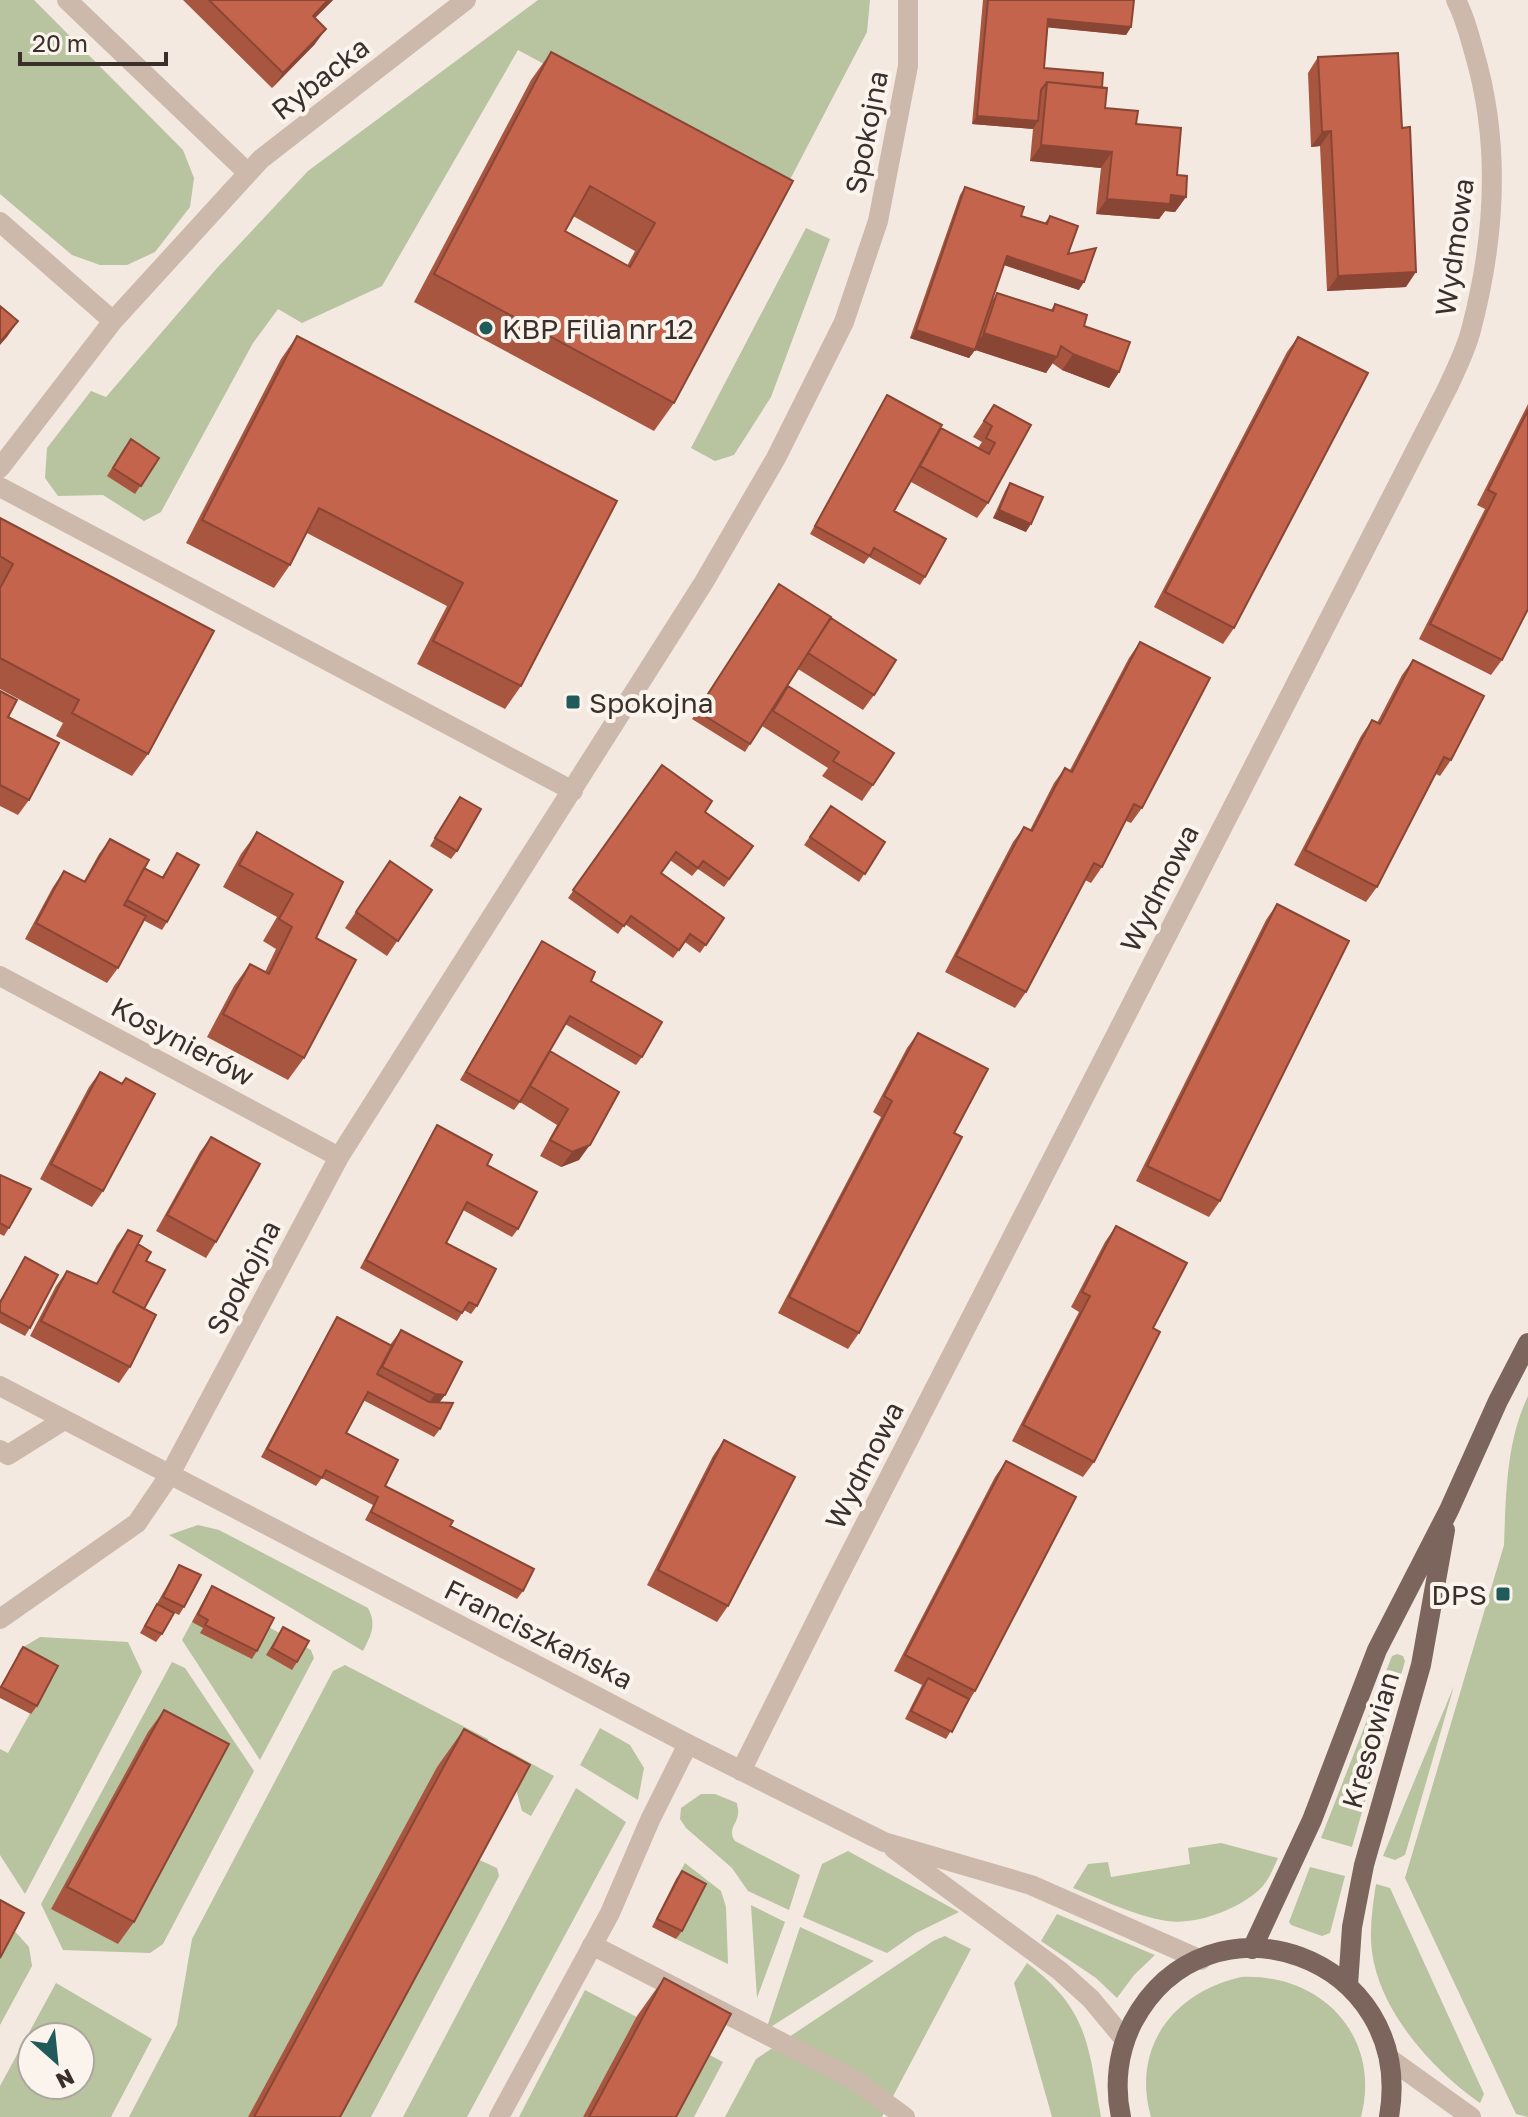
<svg xmlns="http://www.w3.org/2000/svg" width="1528" height="2117" font-family="'Golos Text',sans-serif">
<rect width="100%" height="100%" fill="#f3e9e0"/>
<path fill="#b8c3a0" fill-rule="evenodd" d="M0,0H34L183,150L194,178L190,207L155,252L127,265H100L72,255L0,194Z
M538,0H870L867,32L783,193L518,50L382,286L302,323L278,309L253,343L161,512L144,521L103,495L58,496L45,478L47,448L91,391L106,397L217,268L308,171Z
M806,228L830,239L771,397L734,455L715,461L691,448Z
M1528,1396V2117L1516,2114L1405,1878L1504,1545C1506,1495 1506,1442 1528,1396Z
M198,1525L219,1530L368,1608C377,1625 371,1635 363,1651L169,1535Z
M207,1594L311,1650L314,1658L260,1760L182,1640Z
M40,1637L128,1642L142,1672L25,1894L0,1855V1749L8,1753L52,1674L17,1655L20,1649Z
M1397,1654L1403,1656L1405,1661L1352,1847L1321,1838L1392,1656Z
M172,1662L185,1668L254,1771L163,1944L150,1953L63,1950L41,1904Z
M345,1665L488,1739L506,1800L475,1858L497,1868L499,1876L371,2117H129L177,2025L192,1939L333,1671Z
M1454,1686L1405,1855L1395,1860L1383,1856Z
M600,1728L630,1745L644,1768L638,1800L580,1765Z
M505,1749L554,1776L531,1816L522,1811Z
M576,1788L626,1822L467,2117H403Z
M701,1794H715L737,1803C737,1806 739,1810 738,1814C737,1825 727,1829 735,1841L800,1875L789,1910L748,1891L732,1868L686,1828L680,1819L681,1808Z
M1221,1843L1278,1858C1273,1869 1268,1882 1259,1890C1237,1910 1196,1925 1167,1921C1135,1916 1103,1900 1073,1888L1088,1864L1108,1862L1111,1877L1190,1864L1188,1848Z
M848,1851L959,1912L916,1933L887,1953L803,1917L822,1864Z
M685,1863L721,1891L726,1907L728,1964L676,1939L701,1892L676,1879Z
M1310,1867L1345,1876L1330,1933L1322,1936L1291,1925L1289,1922Z
M1376,1884L1390,1888L1484,2094L1480,2103C1435,2072 1386,2018 1374,1963C1368,1937 1372,1910 1376,1884Z
M751,1905L785,1922L757,1998Z
M1057,1914L1155,1955L1134,1975L1117,1998L1096,1978L1041,1941Z
M800,1927L874,1961L766,2030Z
M12,1928L29,1947L32,1966L0,2025V1951Z
M945,1936L971,1949L882,2117H725L756,2059L933,1941Z
M1027,1963C1089,2010 1088,2045 1101,2117H1052L1014,1983Z
M1241,1977C1321,1973 1382,2036 1361,2117H1151C1131,2047 1174,1992 1241,1977Z
M56,1983L152,2039L111,2117H0V2086ZM80,2037V2085H32V2037Z
M585,1990L723,2062L694,2117H519Z"/>
<g fill="none" stroke-linecap="round" stroke-linejoin="round">
<path stroke="#ccb9ac" stroke-width="20" d="M67,0L248,173
M0,222L113,321
M0,468L113,321L261,159L466,0
M0,487L573,791
M0,976L339,1157
M0,1386L688,1744L884,1842L1031,1885L1201,1960
M0,1450L8,1455L64,1420
M0,1619L137,1523L169,1476L339,1157L704,582L776,458L844,322L878,221L908,66V0
M741,1771L833,1587L1448,387C1456,369 1466,350 1471,330C1495,239 1501,143 1474,52C1469,34 1465,17 1456,0
M894,1849L1060,1971L1091,1999L1125,2040
M592,1945L853,2079L905,2117
M1390,2059L1471,2117
M499,2117L610,1913L650,1820L688,1744"/>
<path stroke="#7b655c" stroke-width="20" d="M1252,1949L1312,1820L1377,1650L1449,1510L1498,1401L1528,1343
M1348,1985L1352,1927L1364,1865L1421,1665L1445,1530
M1121,2117C1114,2085 1118,2051 1133,2022C1208,1882 1417,1956 1389,2117"/>
</g>
<path fill="#a95641" fill-rule="evenodd" d="M183,0H333L315,18V44L272,88Z
M983,0H1134L1131,27L1126,35L1048,27L1044,68L1102,88L1105,108L1136,124L1177,175L1186,197L1175,212L1165,211L1159,219L1096,214L1101,168L1030,161L1033,129L972,124Z
M551,52L793,181L674,403L654,431L414,302L531,80ZM573,216L635,251L627,266L565,231Z
M1318,57L1402,128L1406,287L1327,291L1320,146L1311,147L1308,73Z
M965,187L1021,216L1044,224L1050,216L1068,254L1079,290L1004,265L992,301L997,293L1051,310L1055,304L1084,326L1119,372L1109,388L1062,370L1052,363L1046,373L975,350L969,358L910,338L960,195Z
M297,336L617,501L521,686L505,709L417,664L447,606L307,533L290,565L274,588L186,543L281,359Z
M1298,337L1234,628L1223,644L1154,607L1287,352Z
M887,395L935,438L978,448L982,442L973,437L994,405L1031,425L988,503L977,518L911,482L894,511L925,577L920,585L869,557L864,564L810,534Z
M1528,404V609L1502,660L1491,675L1419,639L1485,509L1477,505Z
M125,447L159,458L135,494L107,476Z
M1010,483L1026,532L993,518L1005,491Z
M0,518L148,754L132,776L56,736L63,723L0,689Z
M779,584L825,627L874,695L863,710L798,669L782,695L873,785L862,801L822,776L828,768L762,726L765,720L745,752L692,719Z
M1140,642L1142,808L1131,823L1126,821L1102,867L1091,883L1085,880L1026,992L1015,1008L945,972L1013,842L1024,827L1030,830L1054,783L1065,768L1070,770L1129,658Z
M1413,660L1451,760L1440,776L1436,774L1377,887L1366,902L1294,865L1361,736L1372,720L1377,723L1402,675Z
M0,691L8,717L29,800L18,815L0,806Z
M662,765L705,812L753,846L724,887L698,869L692,876L670,860L661,873L724,918L700,953L685,942L673,958L625,924L618,934L568,898Z
M455,805L457,851L451,859L430,846Z
M831,806L885,842L859,882L804,845Z
M257,832L343,882L316,938L304,1058L288,1080L207,1037L234,986L250,964L265,972L276,949L263,941L277,917L223,887L241,854Z
M110,839L144,868L162,877L177,853L167,922L162,930L143,920L118,968L107,983L25,939L53,887L64,871L84,881L99,854Z
M390,861L432,890L387,956L345,928Z
M1277,904L1220,1201L1209,1217L1136,1181L1266,920Z
M542,941L591,981L642,1057L636,1065L565,1024L547,1055L619,1092L579,1160L561,1167L540,1156L557,1125L520,1102L514,1110L460,1080Z
M918,1033L954,1133L859,1333L848,1349L778,1313L881,1117L873,1112L907,1048Z
M100,1072L103,1191L92,1207L40,1179L89,1087Z
M437,1125L487,1165L518,1229L512,1237L463,1210L446,1243L477,1306L471,1314L464,1310L457,1321L360,1268L432,1133Z
M211,1137L216,1242L206,1258L156,1231L200,1152Z
M0,1175L9,1228L4,1236L0,1234Z
M1116,1226L1094,1462L1083,1477L1012,1441L1079,1312L1071,1307L1105,1242Z
M128,1230L138,1244L146,1261L144,1309L130,1367L119,1383L30,1336L56,1286L67,1271L96,1284L117,1245Z
M25,1257L30,1328L25,1336L0,1323V1300Z
M337,1317L390,1345L401,1330L445,1395L439,1402L440,1429L434,1437L363,1400L346,1433L385,1486L450,1526L523,1591L517,1599L365,1520L373,1505L322,1478L316,1486L261,1457L332,1325Z
M724,1440L728,1606L717,1622L647,1585L713,1456Z
M1006,1461L975,1691L946,1739L905,1719L922,1685L894,1671L995,1477Z
M179,1565L184,1607L179,1615L166,1609L162,1634L156,1642L140,1633Z
M212,1586L257,1651L252,1659L200,1633L203,1628L192,1622L207,1594Z
M283,1627L297,1662L292,1670L266,1655Z
M23,1647L37,1706L31,1714L0,1698V1687Z
M164,1710L134,1922L118,1944L51,1909L148,1732Z
M464,1729L340,2117H248L437,1767Z
M682,1871V1931L676,1939L652,1927L676,1879Z
M664,1978L676,2117H583L637,2016Z"/>
<path fill="#8a4635" d="M328,0H333L302,31L313,16Z
M1048,19L1131,27L1126,35L1043,27Z
M326,29L315,44L272,88L283,73Z
M977,116L1038,121L1033,129L972,124Z
M1331,131L1320,146L1311,147L1322,132Z
M1041,145L1112,152L1101,168L1030,161Z
M1171,195L1186,197L1175,212L1165,211L1159,219L1096,214L1107,199Z
M1007,256L1084,282L1079,290L1001,264Z
M1416,272L1406,287L1327,291L1338,276Z
M18,321L7,337L0,345V342Z
M916,330L975,350L969,358L910,338Z
M984,333L1057,357L1046,373L973,349Z
M1073,354L1119,372L1109,388L1062,370Z
M999,510L1031,524L1026,532L993,518Z
M590,1145L579,1160L561,1167L572,1152Z
M435,1394L445,1395L434,1410H424Z"/>
<path fill="#c5644c" stroke="#8a4635" stroke-width="2" fill-rule="evenodd" d="M209,0H328L313,16L326,29L283,73Z
M988,0H1134L1131,27L1048,19L1044,68L1103,73L1102,88L1047,82L1041,90L1038,121L977,116Z
M551,52L793,181L674,403L434,274ZM590,186L655,223L630,267L565,231Z
M1398,53L1402,128L1410,127L1416,272L1338,276L1331,131L1322,132L1318,57Z
M1047,82L1107,88L1105,108L1138,111L1136,124L1181,128L1177,175L1187,176L1186,197L1171,195L1170,204L1107,199L1112,152L1041,145Z
M965,187L1024,207L1021,216L1047,224L1050,216L1078,226L1068,254L1096,248L1084,282L1007,256L975,350L916,330Z
M997,293L1053,311L1055,304L1087,315L1084,326L1130,342L1119,372L1073,354L1061,346L1057,357L984,333Z
M0,306L18,321L0,342Z
M297,336L617,501L521,686L433,641L463,583L319,508L290,565L202,520Z
M1298,337L1368,373L1234,628L1165,592Z
M887,395L942,425L894,511L946,539L925,577L874,548L870,556L815,526Z
M994,405L1031,425L988,503L920,466L941,428L989,454L995,443L986,438L992,426L984,421Z
M1528,410V609L1502,660L1430,624L1496,494L1488,490Z
M131,439L159,458L141,486L113,468Z
M1010,483L1043,497L1031,524L999,510Z
M0,518L214,631L148,754L72,713L79,700L0,658V588L13,564L0,556Z
M779,584L831,617L750,744L697,711Z
M831,618L896,660L874,695L808,653Z
M1140,642L1210,678L1142,808L1134,804L1102,867L1094,863L1026,992L956,956L1024,827L1032,831L1065,768L1072,772Z
M1413,660L1484,696L1451,760L1444,757L1377,887L1305,850L1372,720L1380,724Z
M788,686L894,753L873,785L833,761L839,752L773,711Z
M0,691L17,700L8,717L59,743L29,800L0,785Z
M662,765L712,801L705,812L753,846L729,879L703,861L698,868L676,852L661,873L724,918L706,945L690,934L679,950L631,916L624,926L573,890Z
M460,797L481,809L457,851L435,838Z
M831,806L885,842L865,874L810,837Z
M257,832L343,882L316,938L356,960L304,1058L223,1014L250,964L269,974L292,927L279,919L293,894L239,865Z
M110,839L149,860L124,905L146,916L118,968L36,923L64,871L85,882Z
M177,853L199,865L167,922L127,900L144,868L163,878Z
M390,861L432,890L398,941L356,912Z
M1277,904L1349,941L1220,1201L1147,1166Z
M542,941L595,972L591,981L662,1022L642,1057L570,1016L520,1102L466,1072Z
M918,1033L988,1069L954,1133L962,1137L859,1333L789,1297L892,1101L884,1096Z
M550,1051L619,1092L590,1145L572,1152L550,1140L568,1109L530,1086Z
M100,1072L122,1084L126,1078L155,1094L103,1191L51,1164Z
M437,1125L492,1155L487,1165L537,1192L518,1229L467,1202L446,1243L496,1269L477,1306L469,1302L462,1313L366,1260Z
M211,1137L260,1164L216,1242L167,1215Z
M0,1175L31,1189L9,1228L0,1223Z
M1116,1226L1187,1263L1153,1328L1160,1332L1094,1462L1023,1425L1090,1296L1082,1292Z
M128,1230L142,1236L113,1292L156,1315L130,1367L41,1321L67,1271L97,1284Z
M138,1244L151,1252L146,1261L165,1270L144,1309L113,1292Z
M25,1257L58,1275L30,1328L0,1312V1303Z
M337,1317L392,1346L377,1374L429,1402L453,1403L440,1429L368,1392L346,1433L398,1460L385,1486L453,1521L450,1526L534,1569L523,1591L371,1512L378,1497L326,1470L322,1478L267,1449Z
M401,1330L462,1362L445,1395L435,1394L382,1367Z
M724,1440L795,1477L728,1606L658,1570Z
M1006,1461L1076,1497L975,1691L905,1655Z
M179,1565L201,1575L184,1607L163,1597Z
M212,1586L274,1618L257,1651L205,1625L208,1620L198,1614Z
M157,1604L174,1613L162,1634L145,1626Z
M283,1627L309,1641L297,1662L272,1648Z
M23,1647L58,1666L37,1706L1,1687Z
M928,1678L969,1699L952,1732L911,1711Z
M164,1710L229,1744L134,1922L67,1887Z
M464,1729L530,1765L340,2117H254Z
M682,1871L706,1884L682,1931L657,1919Z
M0,1900L24,1913L0,1958Z
M664,1978L731,2014L676,2117H589Z"/>
<g fill="#205a5b" stroke="#faf4ed" stroke-width="3">
<circle cx="486" cy="328" r="8"/>
<rect x="565" y="694" width="16" height="16" rx="4"/>
<rect x="1495" y="1586" width="16" height="16" rx="4"/>
</g>
<g text-anchor="middle" dominant-baseline="central" stroke-width="8" stroke-linejoin="round" paint-order="stroke">
<g font-size="28" fill="#3a2f2b" stroke="#faf4ed">
<text transform="translate(320 78) rotate(-38)">Rybacka</text>
<text transform="translate(866 132) rotate(-79)">Spokojna</text>
<text transform="translate(1454 247) rotate(-82)">Wydmowa</text>
<text transform="translate(1159 888) rotate(-63)">Wydmowa</text>
<text transform="translate(183 1041) rotate(28)">Kosynierów</text>
<text transform="translate(243 1277) rotate(-62)">Spokojna</text>
<text transform="translate(864 1465) rotate(-63)">Wydmowa</text>
<text transform="translate(539 1634) rotate(27)">Franciszkańska</text>
<text transform="translate(1370 1740) rotate(-74)">Kresowian</text>
</g>
<g font-size="28" fill="#3a2f2b" stroke="#faf4ed" text-anchor="start">
<text x="502" y="328">KBP Filia nr 12</text>
<text x="589" y="702">Spokojna</text>
<text x="1487" y="1594" text-anchor="end">DPS</text>
</g>
</g>
<g transform="translate(56 2061) rotate(153)"><circle r="38" fill="#faf4ed" stroke="#ada59f" stroke-width="2"/>
<path d="M0-6L14 30L0 20L-14 30Z" fill="#205a5b"/>
<text y="-12" font-size="22" font-weight="bold" text-anchor="middle" fill="#3a2f2b">N</text>
</g>
<path d="M20 52v12h146v-12" fill="none" stroke="#3a2f2b" stroke-width="4"/>
<text x="32" y="52" font-size="24" fill="#3a2f2b" stroke="#faf4ed" stroke-width="6" paint-order="stroke">20 m</text>
</svg>
